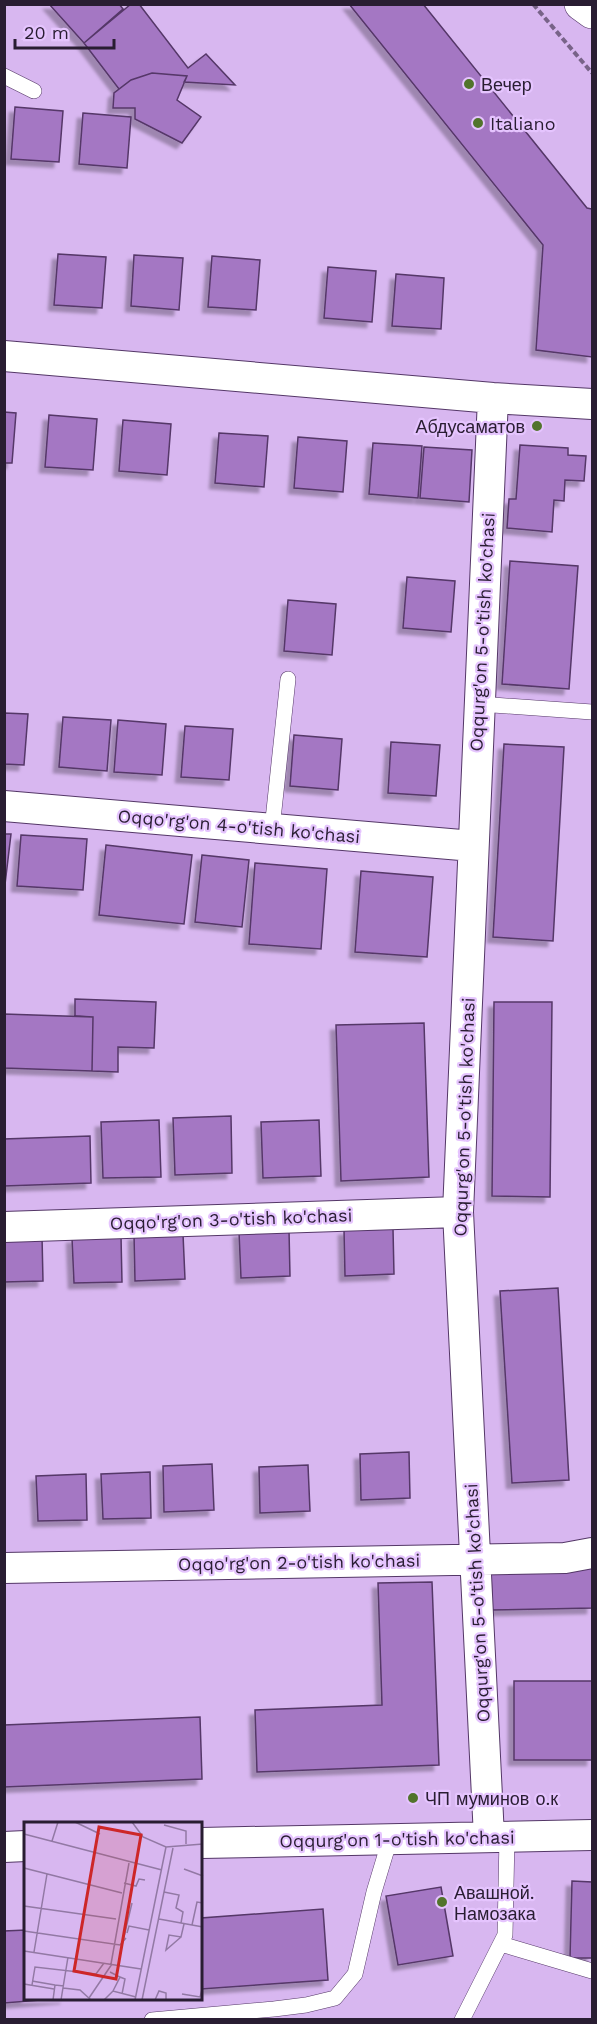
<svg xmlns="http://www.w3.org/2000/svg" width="597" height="2024" font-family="'Work Sans',sans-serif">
<defs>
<filter id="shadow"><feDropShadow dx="-5.5" dy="5.5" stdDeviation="1.5" flood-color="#0004"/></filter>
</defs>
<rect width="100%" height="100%" fill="#d8b7f0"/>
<path fill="#a477c3" stroke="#553768" stroke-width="1.5" filter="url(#shadow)" d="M49,4H119L123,9L84,43Z
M131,4H139L188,68L206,54L235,85L184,82L187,76L152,73L131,80L119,89L84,43Z
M349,4H423L587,208L592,209V357L536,350L543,245Z
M152,73L187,76L177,100L201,117L182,143L135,119V108H113L114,93L131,80Z
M15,107L63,111L59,162L11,159Z
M83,113L131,117L127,168L79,164Z
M58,254L106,257L102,308L54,305Z
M134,255L183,258L179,310L131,306Z
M212,256L260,260L256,310L208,307Z
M328,267L376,271L372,322L324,318Z
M396,274L444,278L441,329L392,326Z
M4,412L16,413L12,463H4Z
M49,415L97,419L93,470L45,467Z
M123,420L171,424L167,475L119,471Z
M219,433L268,436L264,487L215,483Z
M298,437L347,441L343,492L294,488Z
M373,443L422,446L418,498L369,494Z
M520,445L568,448V455L586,456L584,481L565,480L564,501L554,500L552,532L507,528L509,499H516Z
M424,447L472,450L469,502L420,498Z
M510,561L578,566L569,689L502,684Z
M407,577L455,581L451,632L403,628Z
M288,600L336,604L332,655L284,651Z
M4,713L28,714L24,765L4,764Z
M63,717L111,720L107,771L59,767Z
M118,720L166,724L162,775L114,772Z
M185,726L233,729L229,780L181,777Z
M294,735L342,739L338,790L290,786Z
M391,742L440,745L436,796L388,793Z
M504,744L564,747L553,941L493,937Z
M4,834H11L4,893Z
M21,835L87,839L83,890L17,886Z
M106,845L192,855L184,924L99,915Z
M202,855L249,860L242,927L195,922Z
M255,863L327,869L321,949L249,944Z
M361,871L433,877L427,957L355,952Z
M75,999L156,1002L154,1048L118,1047V1072L92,1071L93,1017L75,1016Z
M494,1002H552L550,1197L492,1196Z
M4,1014L93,1017L92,1071L4,1068Z
M424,1023L429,1177L341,1181L336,1025Z
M231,1116L232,1173L175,1175L173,1118Z
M159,1120L161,1177L103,1178L101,1122Z
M319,1120L321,1176L263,1178L261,1122Z
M90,1136L91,1183L4,1186V1139Z
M393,1229L394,1274L345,1276L344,1230Z
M289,1230L290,1276L241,1278L239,1232Z
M183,1234L185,1279L135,1281L134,1235Z
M42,1236L43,1281L4,1282V1237Z
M121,1236L122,1282L74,1283L72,1238Z
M558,1288L569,1480L512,1483L500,1291Z
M409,1452L410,1498L361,1500L360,1454Z
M212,1464L214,1510L164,1512L163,1466Z
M308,1465L310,1511L260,1513L259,1467Z
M150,1472L151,1518L103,1519L101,1474Z
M86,1474L87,1520L38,1521L36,1476Z
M592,1568V1608L492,1610L491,1571Z
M432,1582L439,1765L257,1772L255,1710L382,1705L378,1583Z
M514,1681H592V1760H514Z
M200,1717L202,1779L4,1787V1725Z
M572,1881L592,1882V1958H570Z
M441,1887L453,1956L398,1965L386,1896Z
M323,1909L328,1980L201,1989V1918Z
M26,1930V1998H66L4,2003V1931Z"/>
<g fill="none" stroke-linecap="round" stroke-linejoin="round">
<defs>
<path id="service" d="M4,76L34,91
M479,704L592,712
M272,829L288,679
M501,1944L592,1971
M152,2020L274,2009L306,2005L335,1998L355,1974L374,1892L390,1839
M462,2020L505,1935L507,1837"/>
<path id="minor" d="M4,356L493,398L592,404
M4,806L473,846
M4,1227L458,1212
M4,1568L565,1558L592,1553
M489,1837L458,1212L493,398
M201,1843L592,1835
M4,1847L26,1846"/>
<path id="secondary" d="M581,4L592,12"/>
</defs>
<use href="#service" stroke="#543767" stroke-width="16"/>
<use href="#minor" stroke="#543767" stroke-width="32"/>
<use href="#secondary" stroke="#543767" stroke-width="34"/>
<path stroke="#786388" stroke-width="4" stroke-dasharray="6 3" stroke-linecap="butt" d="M533,4L592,73"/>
<use href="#service" stroke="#fff" stroke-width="15"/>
<use href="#minor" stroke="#fff" stroke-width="30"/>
<use href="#secondary" stroke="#fff" stroke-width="33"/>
</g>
<g fill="#52742c" stroke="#e5c4fe" stroke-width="2">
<circle cx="469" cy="84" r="6"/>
<circle cx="478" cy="123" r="6"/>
<circle cx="537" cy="426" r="6"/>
<circle cx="413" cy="1798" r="6"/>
<circle cx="442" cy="1902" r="6"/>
</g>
<g text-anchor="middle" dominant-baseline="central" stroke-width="4.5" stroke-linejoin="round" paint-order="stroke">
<g font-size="18" fill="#291d32" stroke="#e5c4fe" text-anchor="start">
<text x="481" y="84">Вечер</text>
<text x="490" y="123">Italiano</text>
<text x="525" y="426" text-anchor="end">Абдусаматов</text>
<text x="425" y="1798">ЧП муминов о.к</text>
<text x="454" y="1892">Авашной.<tspan x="454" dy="21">Намозака</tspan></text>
</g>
<g font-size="18" fill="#291d32" stroke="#e5c4fe">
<text transform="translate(482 632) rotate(-87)">Oqqurg'on 5-o'tish ko'chasi</text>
<text transform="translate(239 826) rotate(5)">Oqqo'rg'on 4-o'tish ko'chasi</text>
<text transform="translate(464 1117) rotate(-88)">Oqqurg'on 5-o'tish ko'chasi</text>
<text transform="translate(231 1219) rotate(-2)">Oqqo'rg'on 3-o'tish ko'chasi</text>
<text transform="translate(299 1562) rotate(-1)">Oqqo'rg'on 2-o'tish ko'chasi</text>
<text transform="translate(477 1603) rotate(-93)">Oqqurg'on 5-o'tish ko'chasi</text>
<text transform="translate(397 1839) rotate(-1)">Oqqurg'on 1-o'tish ko'chasi</text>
</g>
</g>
<g transform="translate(24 1822)">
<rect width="178" height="178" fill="#d8b7f0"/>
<path fill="none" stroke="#9279a4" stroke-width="1.5" d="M51,0L76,12M108,0L119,15L142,25L179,22M140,3L162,9V22M0,12L138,48M28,19L34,0M0,46L98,71M160,47L179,54M100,61L112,64L115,57L121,58M140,70L155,73L152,86L159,90L157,101M0,84L92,97M135,97L179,105M168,103L173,80L179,81M0,109L96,123L102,116M103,111L105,104L125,108M157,115L142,128L145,113L157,115L160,102M98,123L108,81M0,129L117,147M10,130L23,52M87,142L105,41M86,150L96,155L89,169M96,155L101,157L98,172M8,159L31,163M0,162L30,167M8,163L11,145L72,152L80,141M39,166L56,168L67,178M158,172L176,175L179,164M65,176L88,142M29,178L31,163L40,164M37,178L44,135M80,178L89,169L112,175M111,178L142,25M118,178L149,26M131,178L135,169L142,171V178"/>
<path fill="#cd2728" fill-opacity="0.15" stroke="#cd2728" stroke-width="3" d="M75,5L117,13L92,157L50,149Z"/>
<rect width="178" height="178" fill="none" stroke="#291d32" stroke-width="3"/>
</g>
<rect width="597" height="2024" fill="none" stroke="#291d32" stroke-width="12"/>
<path d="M15 39v9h99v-9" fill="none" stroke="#291d32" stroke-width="3"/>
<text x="24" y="39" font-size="18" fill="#291d32" stroke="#e5c4fe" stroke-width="4.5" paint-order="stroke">20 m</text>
</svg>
